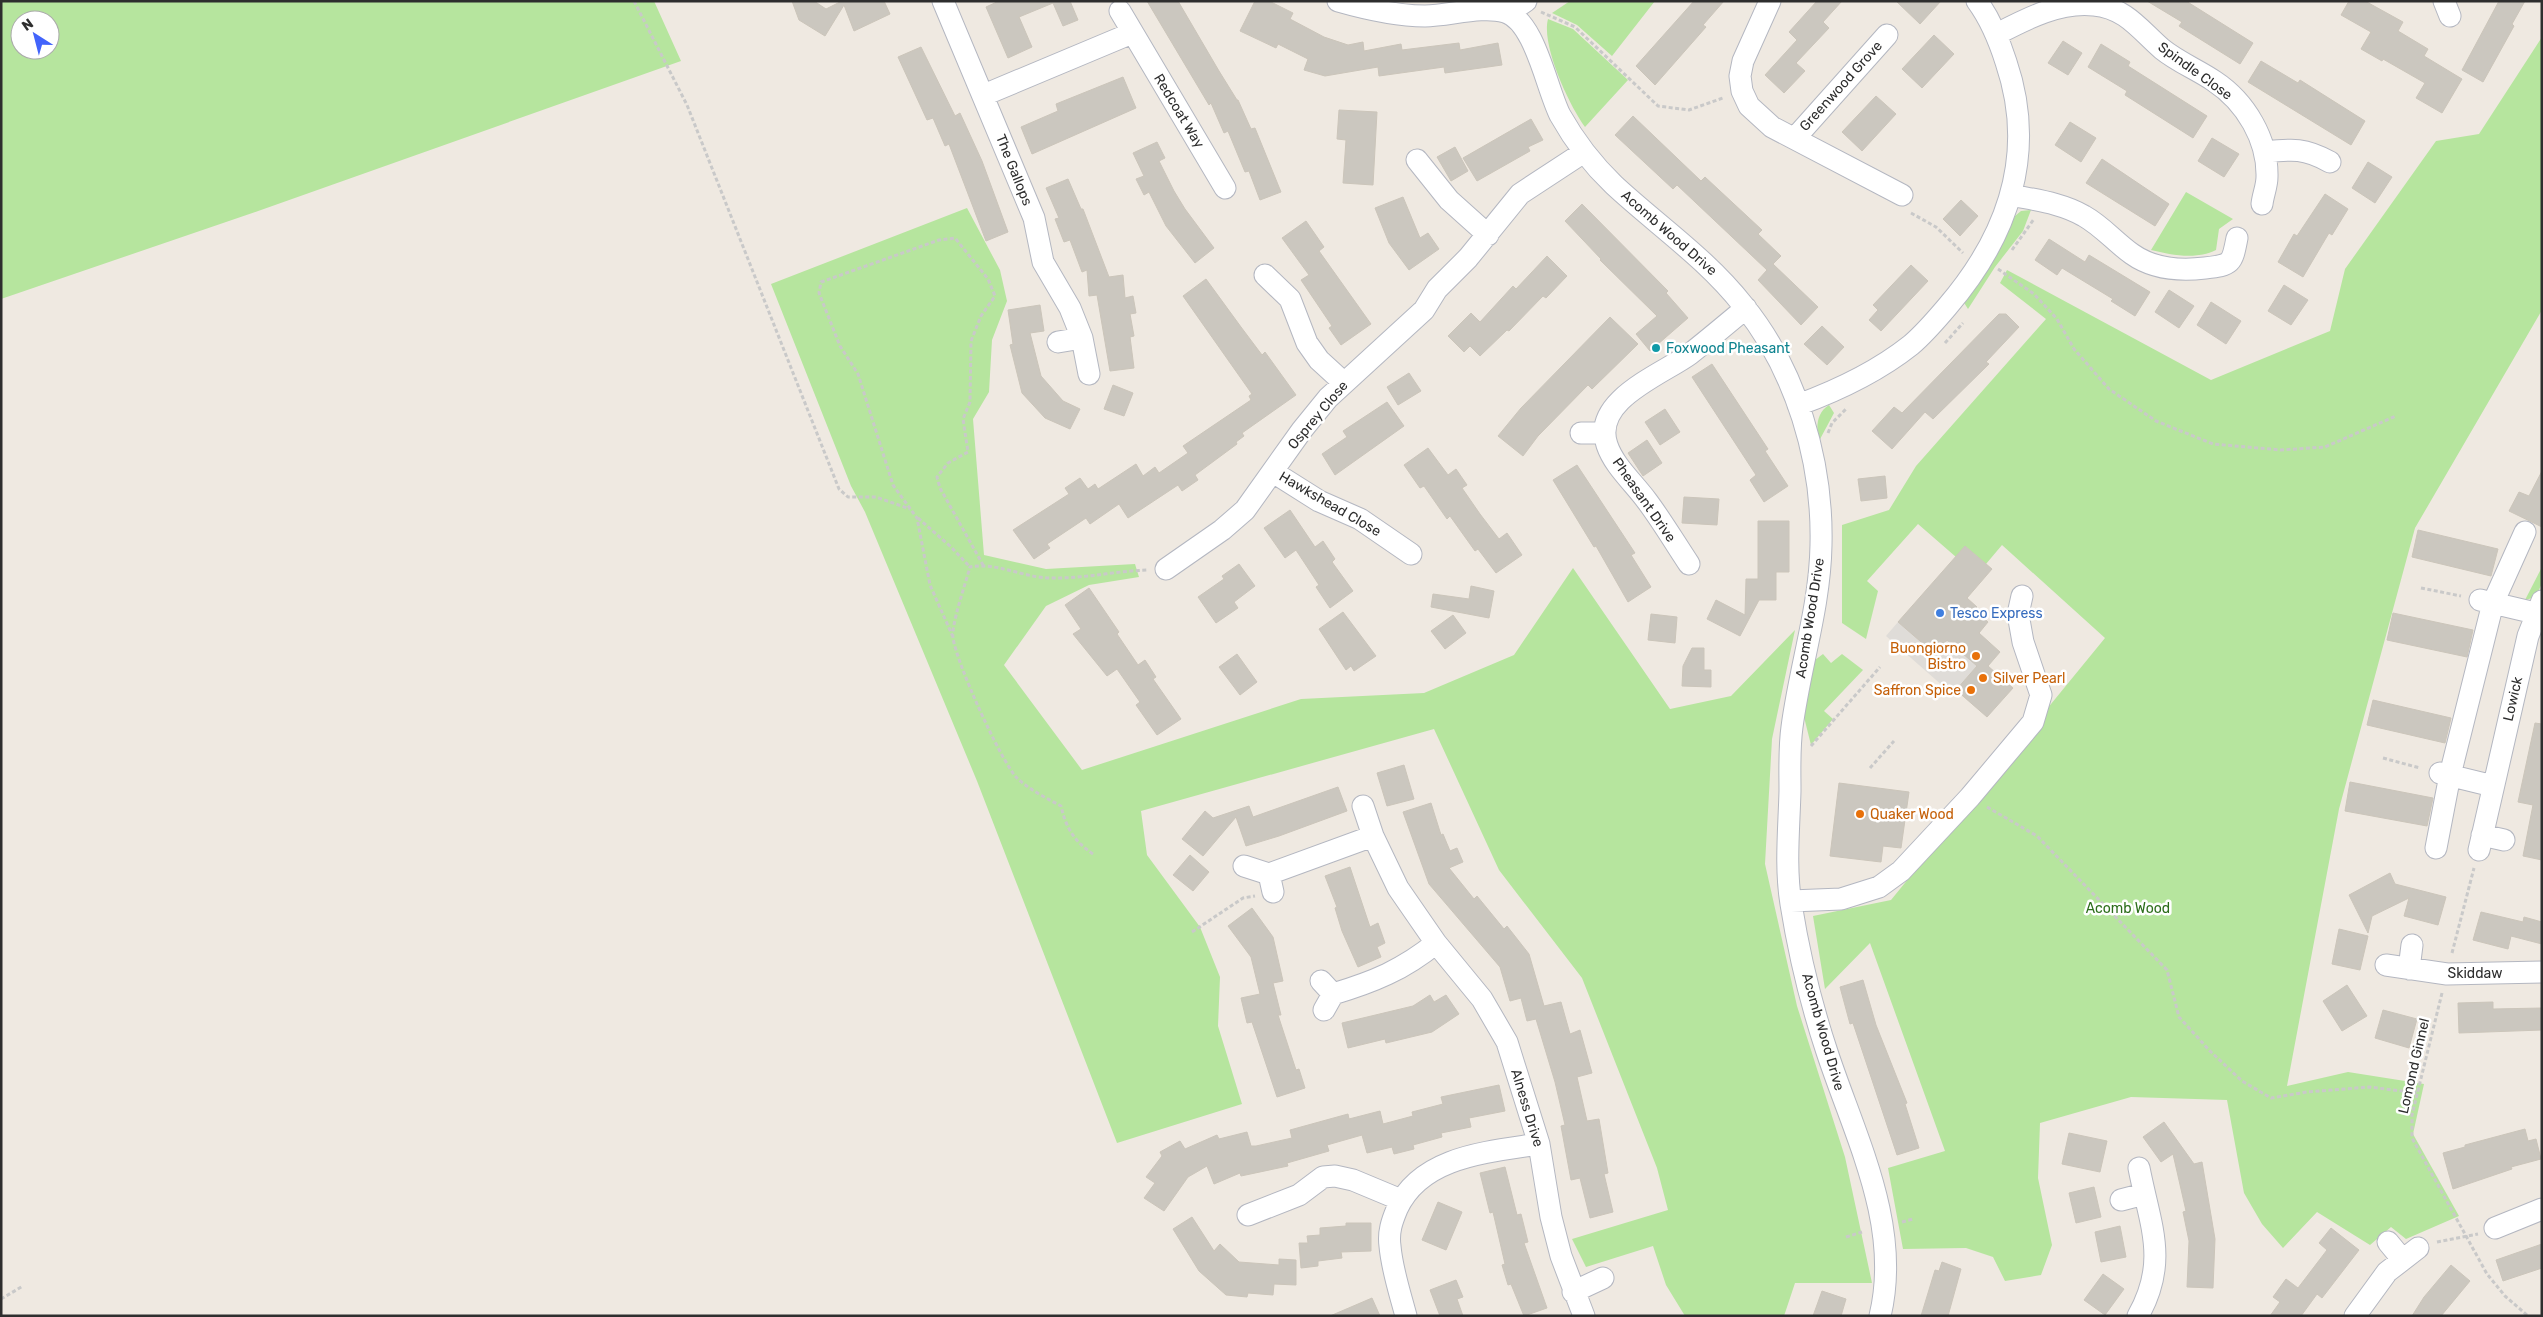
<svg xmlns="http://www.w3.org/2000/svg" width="2543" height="1317" font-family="Rubik,sans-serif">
<rect width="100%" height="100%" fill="#efe9e1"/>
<path fill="#b6e59e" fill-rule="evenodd" d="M1,1H654L681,61L261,210L1,299ZM20,20H50V50H20Z
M1570,1H1655L1612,56L1577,25L1552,13Z
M1548,19L1573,29L1628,80L1585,127C1569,105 1541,45 1548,19Z
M2542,37V310L2415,528L2339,809L2287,1086L2348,1072L2424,1084L2413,1134L2459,1216L2406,1239L2391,1227L2370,1245L2317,1212L2283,1248L2262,1224L2244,1193L2227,1100L2131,1097L2040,1123L2038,1178L2052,1245L2041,1275L2005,1281L1993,1257L1966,1248L1903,1249L1888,1168L1945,1151L1870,943L1825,989L1813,916L1891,900L2105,638L2002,545L1986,564L1965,546L1956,557L1918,524L1867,581L1878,591L1866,639L1842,623V525L1889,510L1916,466L2046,319L2000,283L2007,270L2211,380L2330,331L2345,269L2436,141L2479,134Z
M2186,192L2233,219L2219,229L2216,250C2196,260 2171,255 2151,250Z
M967,208L1000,270L1007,301L992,340L989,392L973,419L984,555L1046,569L1135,564L1139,577L1089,585L1046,606L1004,665L1082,770L1301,699L1424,693L1514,655L1573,568L1670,709L1731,696L1795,630L1772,739L1765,864L1797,1006L1845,1157L1872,1283H1795L1784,1316H1685L1666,1285L1653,1246L1586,1267L1572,1239L1668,1210L1657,1168L1582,978L1499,870L1434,729L1141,811L1147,855L1200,927L1220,977L1218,1026L1242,1104L1117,1143L977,781L865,512L851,486L771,284Z
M2031,210L2023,231L1995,267L1968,309L1963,301L1998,250L2015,216L2021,211Z
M1829,405L1834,413L1819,441C1816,428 1816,413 1829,405Z
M2542,567V583L2536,597L2525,600Z
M1823,654L1831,663L1842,654L1863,670L1824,711L1833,719L1811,745L1804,717L1815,660Z"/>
<path fill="#dfdcd8" d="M1898,622L1935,654L1947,640L1977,666L1952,694L1886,636Z"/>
<path fill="#cbc7bf" stroke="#cbc5ba" d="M792,1H814L826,9L842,1H884L890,14L854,31L844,5L825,36L799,20Z
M999,1H1070L1078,20L1063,26L1053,3L1019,17L1032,47L1008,58L986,7Z
M1147,1H1178L1219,71L1237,100H1238L1251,129L1255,128L1281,192L1260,200L1249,171L1245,172L1228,131L1224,133L1211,103L1209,105Z
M1255,1H1269L1293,13L1290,19L1324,37L1348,45L1363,42L1364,51L1401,44L1402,50L1459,43L1460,50L1498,43L1502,65L1445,73L1444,67L1379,76L1378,67L1325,76L1304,70L1308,59L1278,44L1276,48L1240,31Z
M1694,1H1724L1703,25L1706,27L1655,85L1636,66Z
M1817,1H1842L1823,22L1829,28L1796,63L1805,71L1784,93L1765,75L1797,40L1789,32Z
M1896,1H1941L1920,24Z
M2147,1H2186L2253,43L2240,64L2179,26L2182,22Z
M2349,1H2365L2403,22L2398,31L2428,49L2424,56L2462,79L2442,113L2416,98L2425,83L2383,59L2382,61L2361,49L2371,32L2341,15Z
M2499,1H2525L2512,24L2514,26L2483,82L2462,70Z
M1934,35L1954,54L1922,88L1902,69Z
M2063,41L2082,53L2068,75L2048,63Z
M2101,44L2130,62L2128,66L2207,116L2193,138L2125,95L2127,91L2088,67Z
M921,47L955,116L960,113L982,161L1008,232L986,241L949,144L945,146L933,118L927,120L898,57Z
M2261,61L2298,83L2300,80L2365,121L2351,145L2248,82Z
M1123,77L1136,108L1032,154L1021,127L1058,111L1056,104Z
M1876,96L1896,114L1862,151L1842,132Z
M1339,110L1377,112L1373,185L1343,183L1346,140L1337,139Z
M1633,116L1701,181L1705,177L1762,230L1758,234L1781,256L1773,264L1818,307L1801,325L1758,280L1767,270L1677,185L1673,189L1615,135Z
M1531,119L1543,140L1528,147L1530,151L1477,181L1463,158Z
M2070,122L2096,138L2081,162L2055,145Z
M2212,138L2239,154L2224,177L2198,161Z
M1157,142L1165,158L1159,161L1174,191L1185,209L1214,248L1195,263L1166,226L1149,192L1144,195L1136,179L1144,176L1133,153Z
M1455,147L1468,171L1451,181L1437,157Z
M2102,159L2169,204L2155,226L2086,183Z
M2368,162L2392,177L2375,203L2352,188Z
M1068,179L1081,209H1083L1109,277L1123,275L1125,298L1133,296L1136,313L1130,314L1134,336L1130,337L1134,368L1110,371L1097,295L1089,296L1087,270L1082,272L1070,240L1064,242L1055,219L1059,218L1046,188Z
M2325,194L2348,209L2332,235L2329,233L2303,277L2278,262L2294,234L2297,236Z
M1403,197L1420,238L1428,233L1439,249L1409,270L1389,243L1375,208Z
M1961,200L1978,216L1960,236L1943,219Z
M1582,204L1668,291L1666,293L1688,318L1650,351L1636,334L1657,316L1600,260L1601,259L1565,221Z
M1306,221L1324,247L1319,251L1371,324L1341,345L1329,328L1332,326L1301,280L1309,275L1282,238Z
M2049,239L2085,262L2089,255L2150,292L2135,316L2111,301L2113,299L2062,268L2057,275L2035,260Z
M1547,256L1567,276L1546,298L1543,296L1509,331L1507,330L1480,356L1470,346L1464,352L1448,336L1471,313L1480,322L1513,286L1516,289Z
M1911,265L1928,281L1881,331L1869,320L1878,310L1873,305Z
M1206,279L1241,327L1262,355L1265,352L1296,395L1242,433L1244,436L1236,442L1237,444L1195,475L1198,480L1182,491L1178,485L1128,518L1119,504L1090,524L1086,518L1047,544L1050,548L1034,559L1013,530L1069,494L1065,488L1080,478L1088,489L1095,484L1098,489L1136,464L1143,476L1155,467L1159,473L1188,453L1183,446L1251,400L1249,396L1252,394L1183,296Z
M2284,285L2308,300L2291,325L2268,311Z
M2169,290L2194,306L2179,328L2155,312Z
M2211,302L2241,321L2226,344L2197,325Z
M1040,305L1044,331L1030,333L1041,376L1063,401L1080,409L1070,429L1045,418L1022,393L1010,345L1013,344L1008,310Z
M1999,314H2006L2019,327L1986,362L1989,364L1933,419L1925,412L1892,449L1872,431L1894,407L1902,413Z
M1610,317L1638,344L1592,389L1588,385L1538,436L1523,456L1498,436L1521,408Z
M1822,326L1844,347L1827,365L1804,344Z
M1712,364L1768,449L1765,451L1788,486L1764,502L1750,480L1756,475L1692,377Z
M1409,373L1421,391L1398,405L1387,387Z
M1113,385L1133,393L1124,416L1104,409Z
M1387,402L1404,426L1335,475L1322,454L1347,437L1343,431Z
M1665,409L1680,432L1660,445L1645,422Z
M1647,440L1662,463L1643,476L1628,453Z
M1428,448L1448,475L1456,469L1467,485L1462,488L1480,514L1499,539L1507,533L1522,555L1496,573L1478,549L1475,551L1450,516L1447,519L1424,486L1420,488L1404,465Z
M1577,465L1635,553L1631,555L1651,587L1628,602L1596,546L1594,547L1553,480Z
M2542,471V527L2509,511L2519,492L2529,496Z
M1885,476L1887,498L1861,501L1858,479Z
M1684,497L1719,499L1717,525L1682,523Z
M1290,510L1315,547L1323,541L1335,559L1332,562L1353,591L1330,608L1316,587L1319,585L1296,550L1285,558L1264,528Z
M1758,521H1789V572H1776V600H1759L1740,636L1707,619L1716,600L1745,615L1746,579H1758Z
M2418,530L2498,549L2491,576L2412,557Z
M1965,546L1992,569L1967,598L1977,607L1974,610L1988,622L1979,633L2000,652L1988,666L2013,688L1987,717L1956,690L1977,666L1947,640L1935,654L1898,622Z
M1239,564L1255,586L1234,602L1238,608L1216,623L1198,597L1224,579L1222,576Z
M1471,586L1494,591L1489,618L1431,607L1433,594L1469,599Z
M1089,588L1119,632L1117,634L1138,665L1145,660L1156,677L1153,679L1181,719L1157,735L1136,705L1140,702L1117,669L1107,676L1073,634L1081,629L1065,605Z
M1343,612L1376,656L1354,671L1351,666L1346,670L1319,629Z
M2393,613L2473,630L2467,657L2387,640Z
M1651,614L1677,617L1675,643L1648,640Z
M1453,615L1466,633L1445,649L1431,631Z
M1692,648H1704V670H1711V687L1682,686L1683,666Z
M1237,654L1257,682L1240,695L1219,667Z
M2373,700L2451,718L2445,743L2367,725Z
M2535,723L2542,724V860L2523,856L2533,805L2518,802Z
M1404,765L1414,799L1387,806L1377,773Z
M2350,782L2433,798L2427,826L2345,811Z
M1839,783L1909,792L1901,848L1883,846L1881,862L1830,856Z
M1338,787L1347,811L1279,836L1246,846L1236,817L1203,856L1182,839L1205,811L1213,818L1249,806L1253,817Z
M1431,803L1441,835L1443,834L1450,851L1457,848L1463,862L1449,868L1474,899L1477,896L1504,929L1507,926L1529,954L1544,1006L1561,1002L1570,1034L1580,1030L1592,1073L1577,1077L1587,1121L1599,1119L1608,1173L1604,1174L1613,1212L1590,1218L1580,1178L1571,1180L1561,1126L1565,1125L1555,1082L1536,1019L1527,1021L1521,998L1510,1001L1500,967L1429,884L1403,812Z
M1190,855L1209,872L1193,891L1173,875Z
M1350,867L1370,927L1378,923L1385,943L1377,947L1381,957L1358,967L1342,931L1335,908L1337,907L1325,876Z
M2390,873L2395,884L2446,897L2438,925L2404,916L2409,898L2372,916L2368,933L2349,895Z
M1252,908L1273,937L1283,981L1273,983L1281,1015H1278L1296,1070L1299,1069L1305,1088L1277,1097L1252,1022L1247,1023L1241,998L1260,994L1251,957L1228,926Z
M2481,912L2523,922L2524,917L2542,922V944L2511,936L2508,949L2473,940Z
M2339,929L2368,936L2360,970L2332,964Z
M1863,980L1876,1025L1907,1103L1905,1104L1919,1148L1897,1155L1853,1023L1850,1024L1840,987Z
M2347,985L2367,1016L2342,1031L2323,1001Z
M1430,995L1434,1002L1446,995L1459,1014L1432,1032L1386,1043L1385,1039L1348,1048L1342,1023L1413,1006Z
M2493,1002V1009L2542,1008V1030L2459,1033L2458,1003Z
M2383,1010L2417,1019L2409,1048L2375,1038Z
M1499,1085L1505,1111L1469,1118L1471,1127L1441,1133L1442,1137L1413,1145L1414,1149L1394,1154L1392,1147L1367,1153L1362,1135L1327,1145L1329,1151L1287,1163L1288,1166L1241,1176L1240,1173L1214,1184L1207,1166L1188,1177L1164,1211L1144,1198L1155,1183L1146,1177L1162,1156L1160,1152L1180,1141L1185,1149L1217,1135L1219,1139L1247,1132L1251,1146H1256L1292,1138L1290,1130L1348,1114L1349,1119L1380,1111L1383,1124L1413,1116L1412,1112L1443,1104L1441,1097Z
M2164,1122L2194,1164L2202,1162L2215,1239L2213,1288L2187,1287L2189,1241L2183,1212L2186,1211L2173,1154L2161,1162L2143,1137Z
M2525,1129L2528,1141L2536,1139L2541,1159L2511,1167L2512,1169L2453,1189L2443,1153L2465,1147V1145Z
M2069,1133L2107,1141L2100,1172L2062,1164Z
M1505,1167L1517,1215L1521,1214L1528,1242L1524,1243L1547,1308L1524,1316L1511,1284L1508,1285L1502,1265L1505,1264L1493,1212L1490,1213L1480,1173Z
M2094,1187L2101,1217L2076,1223L2069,1193Z
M1438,1202L1462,1212L1446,1250L1422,1240Z
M1192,1217L1214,1251L1220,1244L1239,1262L1279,1265V1259L1296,1260V1285L1274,1284L1273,1295L1248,1293L1247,1297L1226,1295L1199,1271L1173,1229Z
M1346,1223H1371V1251L1341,1252L1342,1258L1318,1261V1266L1301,1268L1299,1243H1308L1307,1236L1320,1235V1228L1346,1226Z
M2120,1226L2126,1257L2101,1262L2095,1232Z
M2331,1228L2359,1250L2322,1298L2317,1294L2301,1316H2270L2280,1302L2273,1297L2286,1279L2298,1288L2327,1250L2319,1243Z
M2542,1244V1268L2503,1281L2496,1260Z
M1942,1262L1961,1269L1948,1316H1921L1935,1270L1939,1271Z
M2451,1265L2470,1281L2441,1316H2412L2424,1297Z
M2103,1274L2124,1289L2105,1315L2084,1300Z
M1456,1280L1463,1297L1457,1299L1463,1316H1440L1430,1290Z
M1822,1291L1846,1299L1841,1316H1813Z
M1372,1298L1380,1316H1330Z"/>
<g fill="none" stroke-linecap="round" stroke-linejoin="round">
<defs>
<path id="minor" d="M943,1L1034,218L1043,262L1070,308L1082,338L1089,374
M1338,1C1366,9 1396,16 1425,16C1449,16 1482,5 1505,12C1535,21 1546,87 1560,115C1574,140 1593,165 1614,185C1657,225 1706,258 1743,305C1796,370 1823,461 1821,545C1820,607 1800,666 1792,727C1789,748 1790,770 1790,791C1789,829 1785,867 1791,904C1799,954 1811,1004 1827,1052C1855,1137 1902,1225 1880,1316
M1770,1L1743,61L1740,76L1742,91L1749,106L1772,127L1902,195
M2444,1L2450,16
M1120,11L1225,188
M1508,13L1526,1
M1997,34C2026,19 2060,1 2094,5C2126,8 2140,30 2162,49C2178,62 2198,70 2214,81C2246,102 2268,140 2267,177C2267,186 2263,195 2262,204
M984,95L1132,33
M1795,138L1887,35
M2265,152C2293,149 2305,148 2330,162
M1417,160L1449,200L1488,235
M2011,195C2035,200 2062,203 2084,216C2102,226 2115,242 2132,254C2153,269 2180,271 2205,268C2232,265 2232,264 2237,238
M1265,275L1290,299L1307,343L1319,360L1343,382
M1058,342L1082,338
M1798,405C1839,390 1877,372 1911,345C1924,334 1936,320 1947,307C2008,236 2037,153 2006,62C1999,40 1991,20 1977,1
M1581,433H1604
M1273,472L1319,501L1360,519L1411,554
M1689,564C1675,543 1662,521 1647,501C1634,483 1614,466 1607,445C1591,400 1663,374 1690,354C1709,339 1728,323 1746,308
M1166,569L1222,530L1245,510L1302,430L1328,398L1424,310L1437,289L1468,258L1520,194L1584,152
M2480,600L2535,613
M2440,773L2493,786
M1363,806L1373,836L1398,888L1436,943L1482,999L1507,1042L1539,1144L1551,1217L1561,1256L1584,1316
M2482,835L2504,840
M2436,848L2450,775L2493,603L2525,532
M2479,850L2528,636L2542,601
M1244,866L1269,874
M1273,892L1269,874L1373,836
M1791,901L1841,899L1879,887L1901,871L1970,797L2033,722L2041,695L2023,642L2018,614L2022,596
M2386,965L2447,974L2542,972
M2409,969L2412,945
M1321,981L1333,994
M1324,1010L1333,994C1373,982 1403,970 1436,943
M2121,1200L2144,1194
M1248,1215L1299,1195L1323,1177L1335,1176L1353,1180L1401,1200
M2495,1228L2542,1209
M2388,1242L2402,1259
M1573,1292L1603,1278
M1406,1316C1400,1293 1392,1270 1390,1246C1388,1232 1392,1221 1397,1209C1421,1156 1488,1152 1539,1144
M2138,1316C2169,1261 2150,1225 2139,1168
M2355,1316L2387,1272L2418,1248"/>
</defs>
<use href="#minor" stroke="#b4b7c1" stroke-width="23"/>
<path stroke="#c9c9c9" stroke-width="3" stroke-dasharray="4 2.5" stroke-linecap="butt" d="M634,1L687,105L839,489L848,497H876L910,509
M1541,12L1575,27L1658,106L1689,110L1723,98
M1911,213L1936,227L1963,253
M2012,250L2034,219
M1998,269L2034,294L2057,319L2074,349L2109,389L2156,421L2213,444L2281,450L2325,447L2396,416
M1945,343L1963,323
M1828,433L1832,423L1847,408
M918,518L951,547L970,567
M2421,588L2461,596
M953,637L930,585L917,518L893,485L858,374L840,346L819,293L821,282L939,240L955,238L988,279L995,296L981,316L971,341L970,402L963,419L968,452L948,463L937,477L940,488L983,565
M1811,746L1880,667
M2383,758L2420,768
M1870,768L1894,741
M1987,807L2037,836L2167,970L2179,1017L2210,1051L2242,1081L2271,1098L2307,1092L2369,1087L2418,1093
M1093,854C1074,841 1066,828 1061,806C1046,798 1028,789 1016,777C999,757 957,664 953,638C951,625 966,582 970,567C996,562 1022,577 1049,578C1082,579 1115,571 1148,570
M1192,932L1243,898L1255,896
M2452,953L2474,868
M2442,993L2412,1115V1138L2487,1274L2505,1296L2528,1316
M1902,1222L1913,1219
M1846,1237L1862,1232
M2437,1242L2478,1234
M1,1299L23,1286"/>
<use href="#minor" stroke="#fff" stroke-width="21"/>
</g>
<circle fill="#0f9aa8" stroke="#fff" stroke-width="2" cx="1656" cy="348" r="5"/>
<circle fill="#3f7fe0" stroke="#fff" stroke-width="2" cx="1940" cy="613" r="5"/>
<g fill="#e8710a" stroke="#fff" stroke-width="2">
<circle cx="1976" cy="656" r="5"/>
<circle cx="1983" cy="678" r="5"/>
<circle cx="1971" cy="690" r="5"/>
<circle cx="1860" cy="814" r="5"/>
</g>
<g text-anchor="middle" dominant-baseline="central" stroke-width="5" stroke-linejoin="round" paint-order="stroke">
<g font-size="14" fill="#2e2e2e" stroke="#fff">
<text transform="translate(2195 71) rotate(36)">Spindle Close</text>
<text transform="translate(1841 86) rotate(-48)">Greenwood Grove</text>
<text transform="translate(1179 111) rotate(59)">Redcoat Way</text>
<text transform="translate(1014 170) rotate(68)">The Gallops</text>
<text transform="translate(1669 233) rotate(41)">Acomb Wood Drive</text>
<text transform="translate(1318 415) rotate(-50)">Osprey Close</text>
<text transform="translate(1644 500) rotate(55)">Pheasant Drive</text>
<text transform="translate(1330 504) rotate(30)">Hawkshead Close</text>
<text transform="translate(1810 618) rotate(-81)">Acomb Wood Drive</text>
<text transform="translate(2513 699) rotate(-77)">Lowick</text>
<text x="2475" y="973">Skiddaw</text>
<text transform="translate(1823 1032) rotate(74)">Acomb Wood Drive</text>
<text transform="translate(2414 1066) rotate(-77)">Lomond Ginnel</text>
<text transform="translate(1527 1108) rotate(73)">Alness Drive</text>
</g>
<g font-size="14" fill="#0d838f" stroke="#fff" text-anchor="start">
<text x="1666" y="348">Foxwood Pheasant</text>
</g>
<g font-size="14" fill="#366cbe" stroke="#fff" text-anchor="start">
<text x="1950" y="613">Tesco Express</text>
</g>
<g font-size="14" fill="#c56008" stroke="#fff" text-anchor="end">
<text x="1966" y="648">Buongiorno<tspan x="1966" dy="16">Bistro</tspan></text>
<text x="1993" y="678" text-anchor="start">Silver Pearl</text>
<text x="1961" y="690">Saffron Spice</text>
<text x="1870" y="814" text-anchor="start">Quaker Wood</text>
</g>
<g font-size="14" fill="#2c6e1b" stroke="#fff">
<text x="2128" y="908">Acomb Wood</text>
</g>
</g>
<rect width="2543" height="1317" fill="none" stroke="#2e2e2e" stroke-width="5"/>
<g transform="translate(35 35) rotate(324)"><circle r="24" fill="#ffffff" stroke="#ababab"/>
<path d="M0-4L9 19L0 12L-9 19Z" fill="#4264fb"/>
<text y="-8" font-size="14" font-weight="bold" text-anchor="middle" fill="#2e2e2e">N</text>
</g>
</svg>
